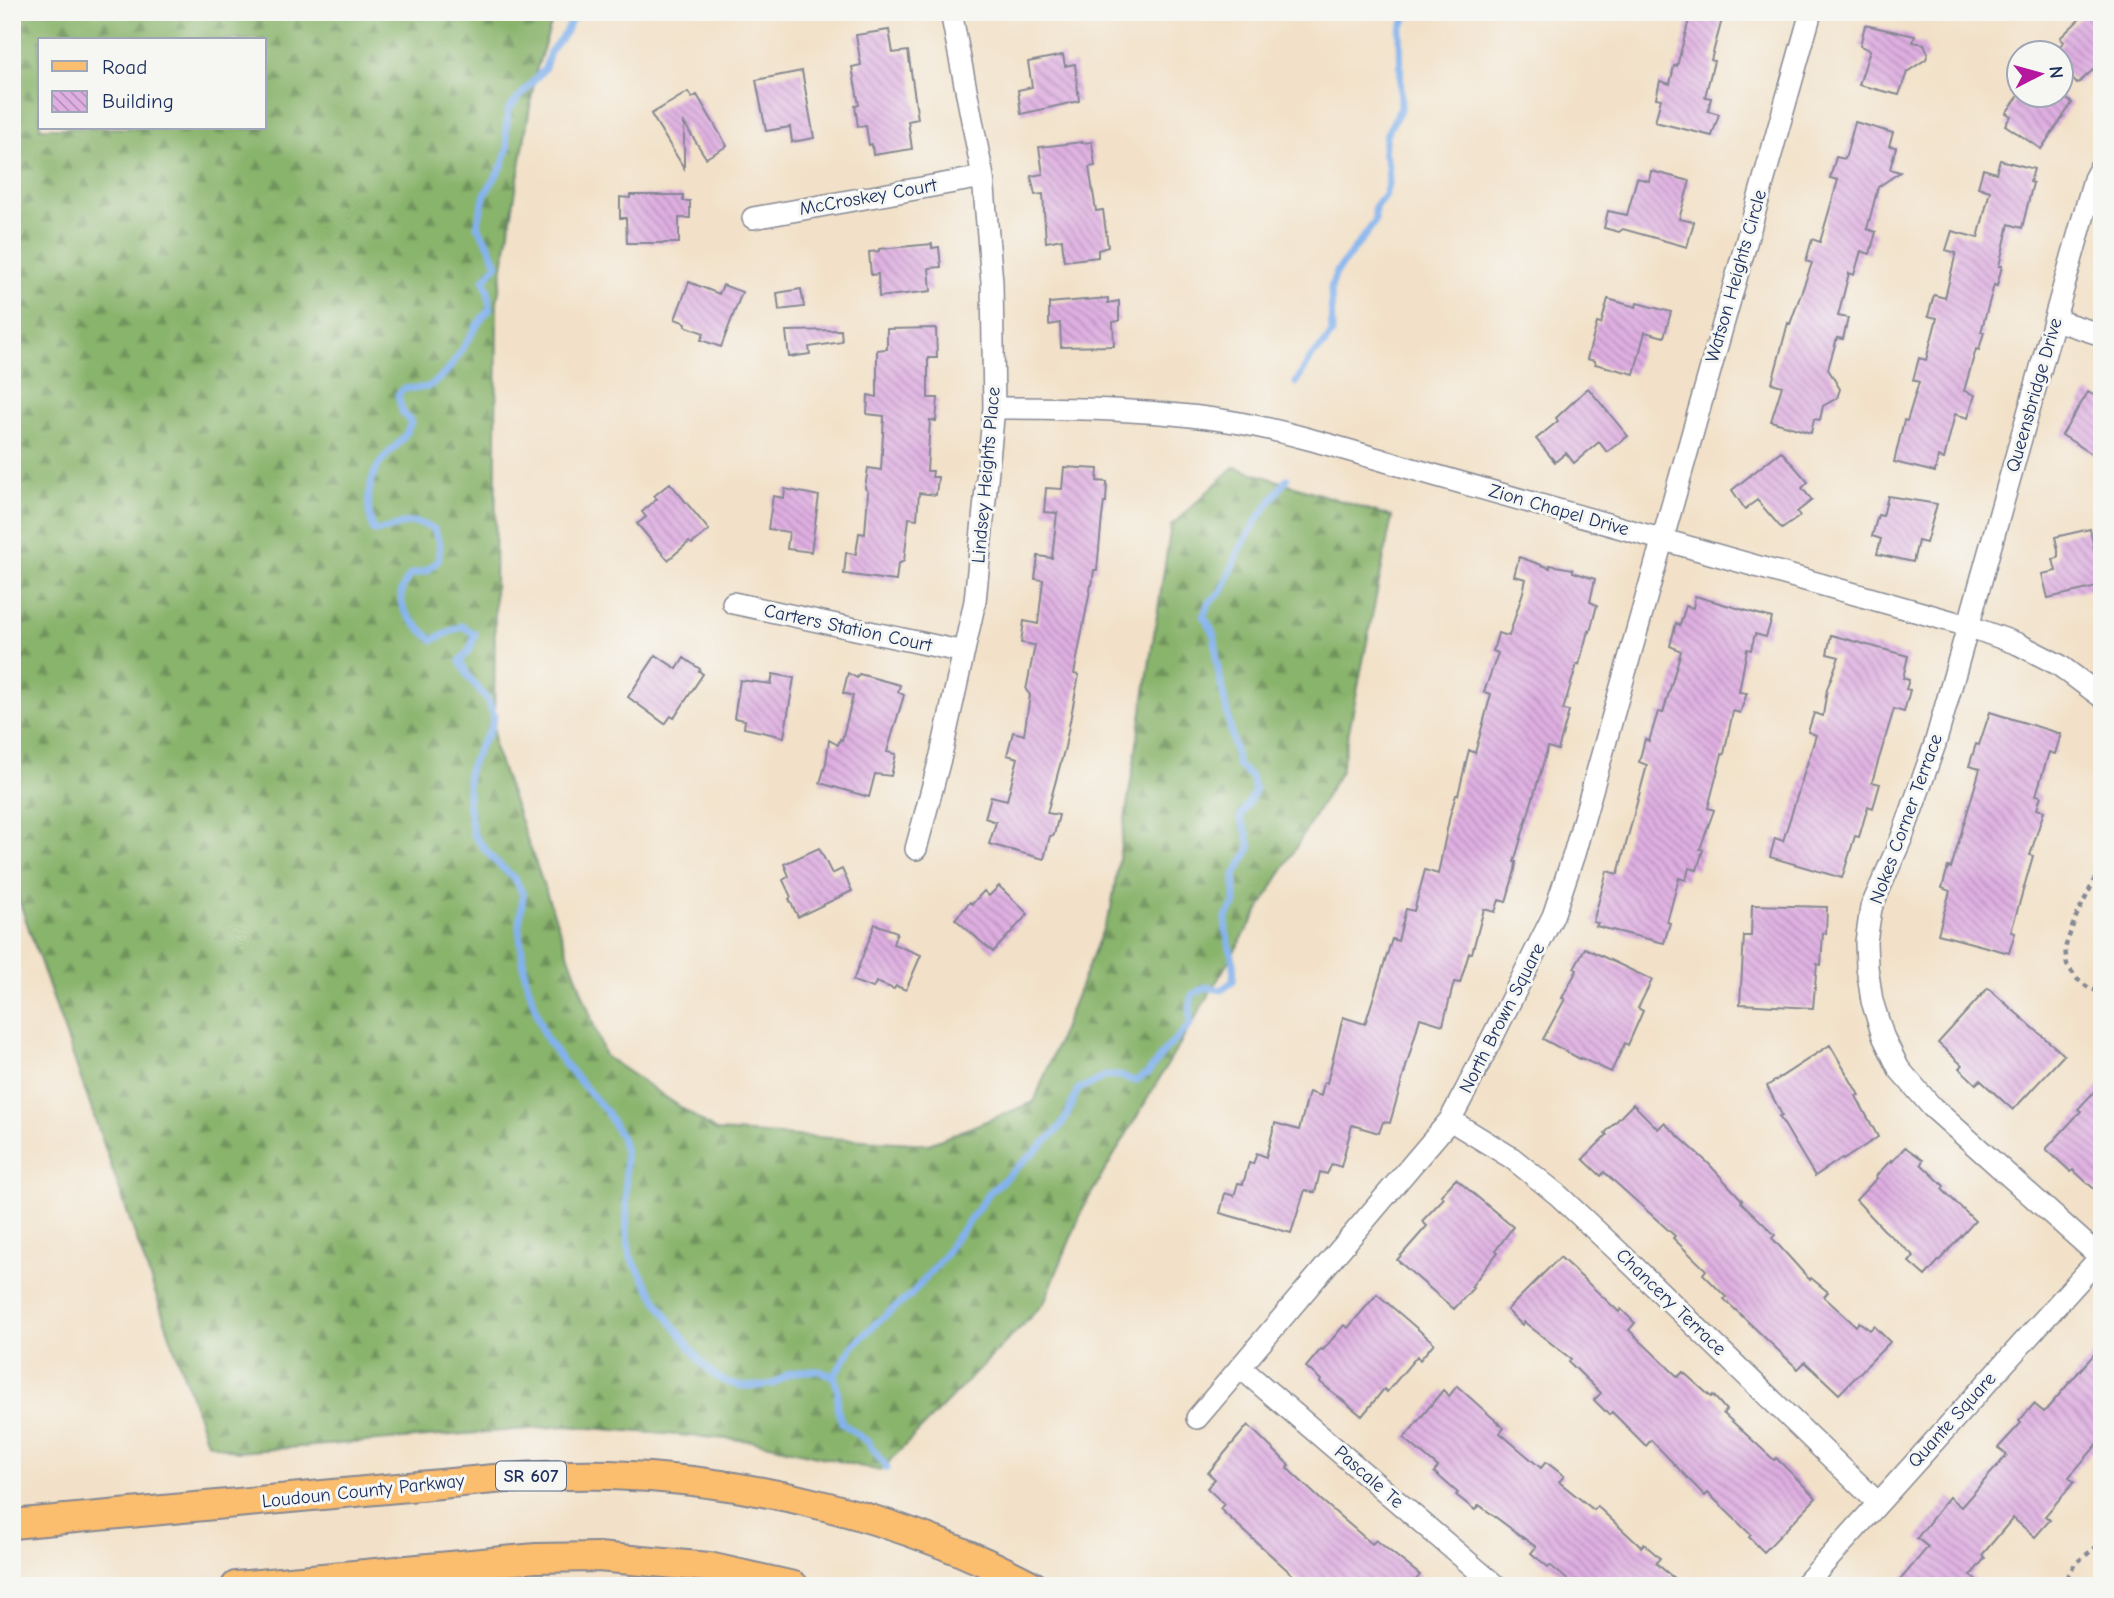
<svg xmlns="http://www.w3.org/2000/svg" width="2114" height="1598" font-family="'Comic Neue',sans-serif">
<defs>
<pattern id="forest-firs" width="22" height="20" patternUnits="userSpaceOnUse" patternTransform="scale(1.75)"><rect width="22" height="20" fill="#89b46c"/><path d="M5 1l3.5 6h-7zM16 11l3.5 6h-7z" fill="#6f935c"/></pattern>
<pattern id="building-back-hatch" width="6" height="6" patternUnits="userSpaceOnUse" patternTransform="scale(1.75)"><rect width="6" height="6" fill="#dfafe1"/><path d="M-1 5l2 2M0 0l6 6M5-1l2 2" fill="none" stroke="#b48fba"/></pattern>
</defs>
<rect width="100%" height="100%" fill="#f6f6f2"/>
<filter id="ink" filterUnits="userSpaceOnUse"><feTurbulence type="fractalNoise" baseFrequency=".0143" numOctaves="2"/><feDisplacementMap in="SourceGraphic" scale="14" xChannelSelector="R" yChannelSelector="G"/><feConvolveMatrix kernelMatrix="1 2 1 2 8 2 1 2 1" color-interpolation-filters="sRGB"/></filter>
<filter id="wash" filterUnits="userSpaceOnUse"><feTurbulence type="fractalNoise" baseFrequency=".00686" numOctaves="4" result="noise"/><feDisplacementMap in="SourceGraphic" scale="28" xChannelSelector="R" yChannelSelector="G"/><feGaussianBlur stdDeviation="1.57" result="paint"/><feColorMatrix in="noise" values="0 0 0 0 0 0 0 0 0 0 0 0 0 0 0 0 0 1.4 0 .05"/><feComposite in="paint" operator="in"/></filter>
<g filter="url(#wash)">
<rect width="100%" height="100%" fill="#f2e1c8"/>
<path fill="url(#forest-firs)" stroke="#527265" stroke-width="2" fill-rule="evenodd" d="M12,12H555L536,71L497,302L494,747L605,1056L716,1131L929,1144L1034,1102L1111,909L1171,526L1234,467L1392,517L1341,771L1084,1206L1044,1303L880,1471L753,1441L566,1426L237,1452L207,1442L12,880ZM40,40H264V128H40Z"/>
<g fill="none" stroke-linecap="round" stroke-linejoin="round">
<path stroke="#83b2ed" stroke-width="7" d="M576,12L565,33L550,52L545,68L508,110L506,132L508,148L502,166L485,194L477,226L489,245L497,264L484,280L488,291L490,309C467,332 458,371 427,387C421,389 411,388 404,388L398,395L402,411L411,422C405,440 397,444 385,457C366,478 365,507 374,531C403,530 403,513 434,529L440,544L438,561L426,571L410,575C408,580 403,585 402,590C396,612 419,627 433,640L462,626L475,634L470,649L460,661L468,676L488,701L494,716L490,731L481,744L468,772V802L473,834L493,859L516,880L523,895L519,927L525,976L544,1035L562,1061L605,1110L621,1137L625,1152L627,1232L630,1256L664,1312L702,1363L713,1374L726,1382L742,1386H758L774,1384L788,1374L803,1371H819L834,1376L838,1392L837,1408L842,1423L868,1442L887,1468
M1296,383L1312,356L1323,346L1332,333L1331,288L1336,273L1375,222V207L1385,195L1389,181L1388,165L1384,151L1386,135L1401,108L1400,31L1408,12
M834,1376L853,1346L875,1324L911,1295L945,1255L952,1242L963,1229L990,1192L1056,1132L1066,1118L1078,1089L1092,1084L1105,1076H1120L1135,1081L1148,1073L1166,1049L1190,1025V1010L1192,995L1206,987L1222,990L1233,981L1234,964L1226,932V917L1235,904V875L1250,848L1247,833L1240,818L1255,791L1251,776L1238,766L1216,659C1217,641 1214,630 1203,616L1210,602L1222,591L1240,549L1257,520L1287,479"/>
</g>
<g id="blocks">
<path fill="url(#building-back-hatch)" d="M1691,12H1724L1711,60L1714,61L1705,97L1711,98L1708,111L1719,114L1712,136L1655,122L1661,99L1656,98L1660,81L1670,84L1674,66H1677Z
M2087,12H2097L2102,18V62L2077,84L2062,67V52L2054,51L2064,42L2060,38Z
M1865,25L1915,36L1913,42L1924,44L1928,53L1926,59L1907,72L1899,95L1859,85L1870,50L1860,46Z
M889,30L893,53L908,51L918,119L908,121L912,149L873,155L872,144L869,145L866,126L858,127L855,106L859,105L852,67L861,65L856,35Z
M1063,55L1065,66L1075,64L1079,101L1021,114L1018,90L1032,87L1028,62Z
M802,71L814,138L792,142L790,127L766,131L756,80Z
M688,92L692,98L697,95L727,146L706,158L684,123V168L651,114Z
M2020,94H2060L2072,103L2041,149L2005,125L2011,116L2006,113Z
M1855,122L1893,133L1889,146L1896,147L1890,169L1900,172L1878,187L1867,229L1876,232L1870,254L1861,251L1854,275L1849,273L1838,316L1848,318L1843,339L1837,338L1828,369L1840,389L1837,398L1823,406L1820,420L1814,419L1811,433L1771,421L1782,386L1772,383L1788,323L1790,324L1812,263L1806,261L1812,239L1820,242L1838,180L1830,178L1836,157L1845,159Z
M1082,142V143L1092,142L1095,166L1089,167L1096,211L1103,210L1108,247L1098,250V257L1064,261L1062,239L1046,242L1043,194L1035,195L1031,176L1043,174L1039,147Z
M2000,160L2034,169L2030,182L2033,183L2022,228L2009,224L1999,266H2002L1997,286L1994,285L1981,332H1984L1979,350L1976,349L1964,391L1975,395L1968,418L1955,414L1944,459L1938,457L1935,472L1894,462L1904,420L1907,421L1919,382L1913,380L1919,358L1926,360L1937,318L1928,316L1934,295L1945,298L1956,253L1946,250L1952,231L1978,238L1990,191L1978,187L1983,169L1996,173Z
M1651,171L1690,181L1679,219L1694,222L1687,247L1623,229L1619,232L1604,228L1608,211L1627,215L1637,178L1649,181Z
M630,195H683V201H690V218H679V243H627L626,218H620V197L630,198Z
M932,244V248L939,247L941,267L929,268L931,291L879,297L878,274L871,275L869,252L879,251V249Z
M689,282L719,294L723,285L742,292L721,347L701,340L704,333L685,326L686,323L675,319Z
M801,289L804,307L779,310L777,293Z
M1108,298V303L1119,301V321L1113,322L1114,346L1061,347L1060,323L1049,325V303Z
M1608,299L1636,307L1637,303L1671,312L1664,337L1645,332L1634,374L1595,364V361L1587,359L1597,323L1601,324Z
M936,328L937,358H928V398H938L936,421L930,420L927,471H933L932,477H938L936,495L919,493L917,519L909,518L904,561L898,564L896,581L844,574L846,553L856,554L859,533L865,534L868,492L865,488L868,468L881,470L884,416L867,414L868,395L877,397V350L887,349V329Z
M841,330L842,342L809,347L810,354L789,357L786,331Z
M1588,388L1628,436L1607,452L1599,442L1574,463L1566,453L1555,462L1536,439L1558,421L1556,418Z
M2088,392L2102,400V460L2062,435Z
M1781,451L1808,482L1802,488L1812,500L1797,512L1800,516L1782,529L1757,500L1745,509L1732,490Z
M1064,467L1098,469L1097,481L1107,482L1106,502H1104L1102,517L1097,570H1094L1092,585H1091L1074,674L1079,675L1065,747L1047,813L1059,815L1054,835L1050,836L1044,859L989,844L996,822L985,818L991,796L1007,800L1018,758L1007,755L1013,732L1024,735L1030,695L1026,690L1035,645L1021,643L1024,621L1038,624L1043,580L1035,579L1038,556L1052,558L1057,513L1044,512L1046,488L1062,489Z
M670,483L709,530L692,544L689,542L668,560L637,524L646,517L642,512L657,499L654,496Z
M785,489L819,496L811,552L787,549L789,532L768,529L773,496L784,498Z
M1888,496L1937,504L1926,543L1918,541L1913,562L1877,554L1881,539L1872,536L1878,515L1883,516Z
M2090,529L2097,562L2102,561V586L2048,598L2042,574L2056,571L2053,559L2058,558V550L2055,537Z
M1519,557L1550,568V565L1573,569V572L1595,579L1590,602L1597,605L1590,632L1588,631L1579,665L1577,664L1563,710L1569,711L1558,750L1548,747L1514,862H1516L1515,870L1506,902L1499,900L1495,912L1484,909L1472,953H1469L1460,983L1454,982L1443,1025L1420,1018L1390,1123L1383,1122L1379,1133L1352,1125L1341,1167L1332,1164L1327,1174L1320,1172L1315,1193L1305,1190L1291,1233L1220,1213L1225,1193L1234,1196L1238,1183L1243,1184L1249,1163L1253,1164L1257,1153L1266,1157L1275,1123L1299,1130L1309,1092L1321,1096L1324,1082L1327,1083L1343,1017L1365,1024L1392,939L1398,941L1406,909L1414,911L1425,870L1438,874L1450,815L1456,795H1458L1469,750L1475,753L1491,694L1484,692L1498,653L1493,651L1498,633L1509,636L1523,592L1526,579L1514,576Z
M1695,596L1772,618L1766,637L1755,634L1751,650L1747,649L1739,692L1747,693L1740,713L1733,711L1724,754H1722L1708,808L1714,810L1700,849L1703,850L1697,870L1689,868L1686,880L1679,878L1667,922L1670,923L1664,943L1596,926L1598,923L1593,922L1607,871L1618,874L1647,765L1639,762L1645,739L1649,741L1658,712L1663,713L1681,651L1670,646L1676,623L1680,625L1686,606L1693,608Z
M1831,635L1908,656L1903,678L1909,680L1906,689L1910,690L1904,712L1894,709L1872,782L1880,784L1873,808L1868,806L1859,837L1855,836L1842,878L1770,857L1775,838L1783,841L1794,806L1816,735L1808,732L1814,713L1823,716L1827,689L1839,657L1827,654Z
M656,655L677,669L684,658L700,669L699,671L703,674L674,718L671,716L665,724L628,697Z
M848,673L857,678L859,674L900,685L898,692L904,695L887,752L896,754L891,776L875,774L869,797L820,783L826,763L829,740L838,745L840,739L842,740L853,696L843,693Z
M773,674L794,678L784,737L744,728L745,720L734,718L740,680L771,684Z
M1990,712L2061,734L2055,754L2049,752L2036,795L2041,796L2037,809L2044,811L2030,855L2033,856L2011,932L2015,933L2009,953L1938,934L1950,891L1942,888L1948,867L1951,868L1980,769L1969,766L1976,744L1979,745Z
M819,848L832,874L842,869L852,891L798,917L789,899L791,897L783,880L789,876L784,864Z
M999,886L1028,914L993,952L955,919L970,902L972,904L984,891L989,896Z
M1752,905L1827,907L1826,933H1823L1821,965L1817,964L1813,1008L1740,1004L1744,936H1751Z
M875,924L897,932L893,944L921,955L906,990L896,986L894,989L876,982L873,988L853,981Z
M1585,948L1652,980L1638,1008L1643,1011L1628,1045L1625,1043L1611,1072L1581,1058L1580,1059L1543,1039L1565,999L1562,998L1577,970L1574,968Z
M1988,988L2064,1055L2013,1110L1980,1080L1976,1084L1959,1068L1962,1065L1938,1043Z
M1830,1045L1859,1095L1856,1096L1878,1137L1843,1160L1842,1158L1815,1176L1779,1116L1782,1115L1767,1086Z
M2102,1083V1196L2073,1170L2071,1172L2046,1149L2081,1111L2078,1109Z
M1633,1104L1658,1129L1664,1123L1708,1163L1742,1200L1741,1202L1775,1235L1772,1238L1810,1280L1811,1278L1828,1292L1824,1297L1856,1326L1859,1322L1870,1330L1874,1326L1890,1342L1839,1394L1805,1362L1798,1369L1724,1299L1726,1297L1703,1274L1706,1270L1673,1238L1675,1236L1604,1172L1601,1176L1583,1159L1607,1135L1605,1133Z
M1905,1147L1923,1160L1921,1164L1944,1186L1942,1189L1975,1221L1925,1276L1909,1262L1914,1256L1884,1230L1856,1200L1877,1178L1876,1176L1891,1160L1892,1162Z
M1456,1179L1513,1227L1496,1250L1498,1252L1471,1287L1473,1288L1454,1309L1397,1260L1427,1226L1422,1221L1444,1198L1441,1195Z
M1560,1257L1619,1312L1621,1309L1635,1323L1629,1330L1678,1377L1683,1372L1711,1397L1713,1395L1726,1410L1723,1413L1774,1460L1776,1458L1816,1498L1764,1552L1749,1537L1751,1535L1708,1493L1705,1496L1651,1440L1646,1446L1612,1412L1609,1415L1594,1400L1601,1393L1569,1362L1571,1359L1524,1322L1522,1325L1507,1310Z
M1377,1294L1434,1343L1420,1360L1417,1356L1387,1392L1384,1389L1362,1416L1320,1382L1321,1380L1306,1367L1321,1349L1323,1350L1344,1325L1348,1328Z
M2102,1345V1439L2069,1477L2074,1482L2045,1516L2050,1520L2035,1537L2013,1518L1982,1555L1985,1558L1971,1575L1983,1586H1895L1928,1547L1917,1538L1949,1497L1961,1507L2007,1455L1998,1448L2021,1423L2019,1421L2034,1404L2044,1412Z
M1457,1386L1504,1428L1500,1433L1541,1468L1546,1462L1564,1476L1559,1482L1594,1510L1597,1506L1641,1547L1644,1544L1660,1558L1656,1563L1683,1586H1575L1550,1565L1548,1567L1531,1553L1536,1547L1479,1505L1475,1510L1456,1495L1458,1493L1434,1472L1438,1467L1404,1438L1443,1390L1449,1396Z
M1248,1425L1289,1465L1287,1468L1320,1499L1372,1544L1376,1540L1420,1575L1411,1586H1305L1220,1509L1224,1504L1207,1488L1215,1479L1208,1473Z"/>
</g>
</g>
<g filter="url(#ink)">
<use href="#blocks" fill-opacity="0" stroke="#868893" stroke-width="2"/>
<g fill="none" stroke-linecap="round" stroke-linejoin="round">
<defs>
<path id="minor" d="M753,218L983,177
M2055,320L2102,335
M994,408C1076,408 1159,409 1240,423C1293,433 1344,449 1395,464L1968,626L2018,644L2059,665L2102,697
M733,603L964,652
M916,849L941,755L975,601L994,408L992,282L983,177L951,12
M1450,1120L1512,1158L1558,1195L1621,1254L1878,1503
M2100,1257L1932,1107L1899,1069L1883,1036L1872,1001L1867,967L1866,942L1871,908L1902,837L1935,744L2094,179L2102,164
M1241,1368L1496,1586
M1197,1418L1450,1120L1466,1090L1553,916L1574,854L1811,12
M1804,1586L2102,1255"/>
<path id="major" d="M12,1524L494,1479C532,1476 571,1474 610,1475C754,1479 907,1519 1033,1586
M236,1586L536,1558L598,1557L709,1567L794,1586"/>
</defs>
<use href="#minor" stroke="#868893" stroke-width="24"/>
<use href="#major" stroke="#868893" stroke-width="32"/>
<path stroke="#868893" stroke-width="4.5" stroke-dasharray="5 5" stroke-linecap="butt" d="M2102,780L2096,795L2101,847L2096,877L2075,919L2065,948L2067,965L2077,979L2090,989L2102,992
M2061,1586L2075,1564L2102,1542"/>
<use href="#minor" stroke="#fff" stroke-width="21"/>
<use href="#major" stroke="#fbbd6e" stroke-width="28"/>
</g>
</g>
<g text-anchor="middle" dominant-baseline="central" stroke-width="6" stroke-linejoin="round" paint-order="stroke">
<rect fill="#f6f6f2" stroke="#5d6b8a" stroke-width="2" x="496" y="1461.5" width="70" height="29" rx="5"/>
<g font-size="18" font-weight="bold" fill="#1b2f5e">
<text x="531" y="1476">SR 607</text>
</g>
<g font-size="19" fill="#1b2f5e" stroke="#f6f6f2">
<text transform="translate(868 197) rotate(-10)">McCroskey Court</text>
<text transform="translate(1736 276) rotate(-74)">Watson Heights Circle</text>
<text transform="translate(2034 395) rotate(-74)">Queensbridge Drive</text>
<text transform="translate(986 475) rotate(-85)">Lindsey Heights Place</text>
<text transform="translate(1559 510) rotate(16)">Zion Chapel Drive</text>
<text transform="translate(848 628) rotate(12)">Carters Station Court</text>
<text transform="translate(1906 819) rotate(-70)">Nokes Corner Terrace</text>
<text transform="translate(1502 1018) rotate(-63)">North Brown Square</text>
<text transform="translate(1671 1302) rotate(44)">Chancery Terrace</text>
<text transform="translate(1952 1420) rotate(-48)">Quante Square</text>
<text transform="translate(1369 1477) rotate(41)">Pascale Te</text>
<text transform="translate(363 1491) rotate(-6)">Loudoun County Parkway</text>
</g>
</g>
<rect width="2114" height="1598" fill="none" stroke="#f6f6f2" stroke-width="42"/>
<rect x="38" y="38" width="228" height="91" fill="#f6f6f2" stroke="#9ea6b7" stroke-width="2"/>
<rect x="52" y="61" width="35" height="10" fill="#fbbd6e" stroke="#9ea6b7" stroke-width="2"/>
<text x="102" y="74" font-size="21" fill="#1b2f5e">Road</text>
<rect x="52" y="91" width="35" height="21" fill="url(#building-back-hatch)" stroke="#9ea6b7" stroke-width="2"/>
<text x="102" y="108" font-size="21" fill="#1b2f5e">Building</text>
<g transform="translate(2040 74) rotate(84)"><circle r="33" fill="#f6f6f2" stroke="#9ea6b7" stroke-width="2"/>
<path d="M0-5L12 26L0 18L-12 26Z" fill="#b5179e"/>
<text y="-10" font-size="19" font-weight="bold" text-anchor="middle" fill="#1b2f5e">N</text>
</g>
</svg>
